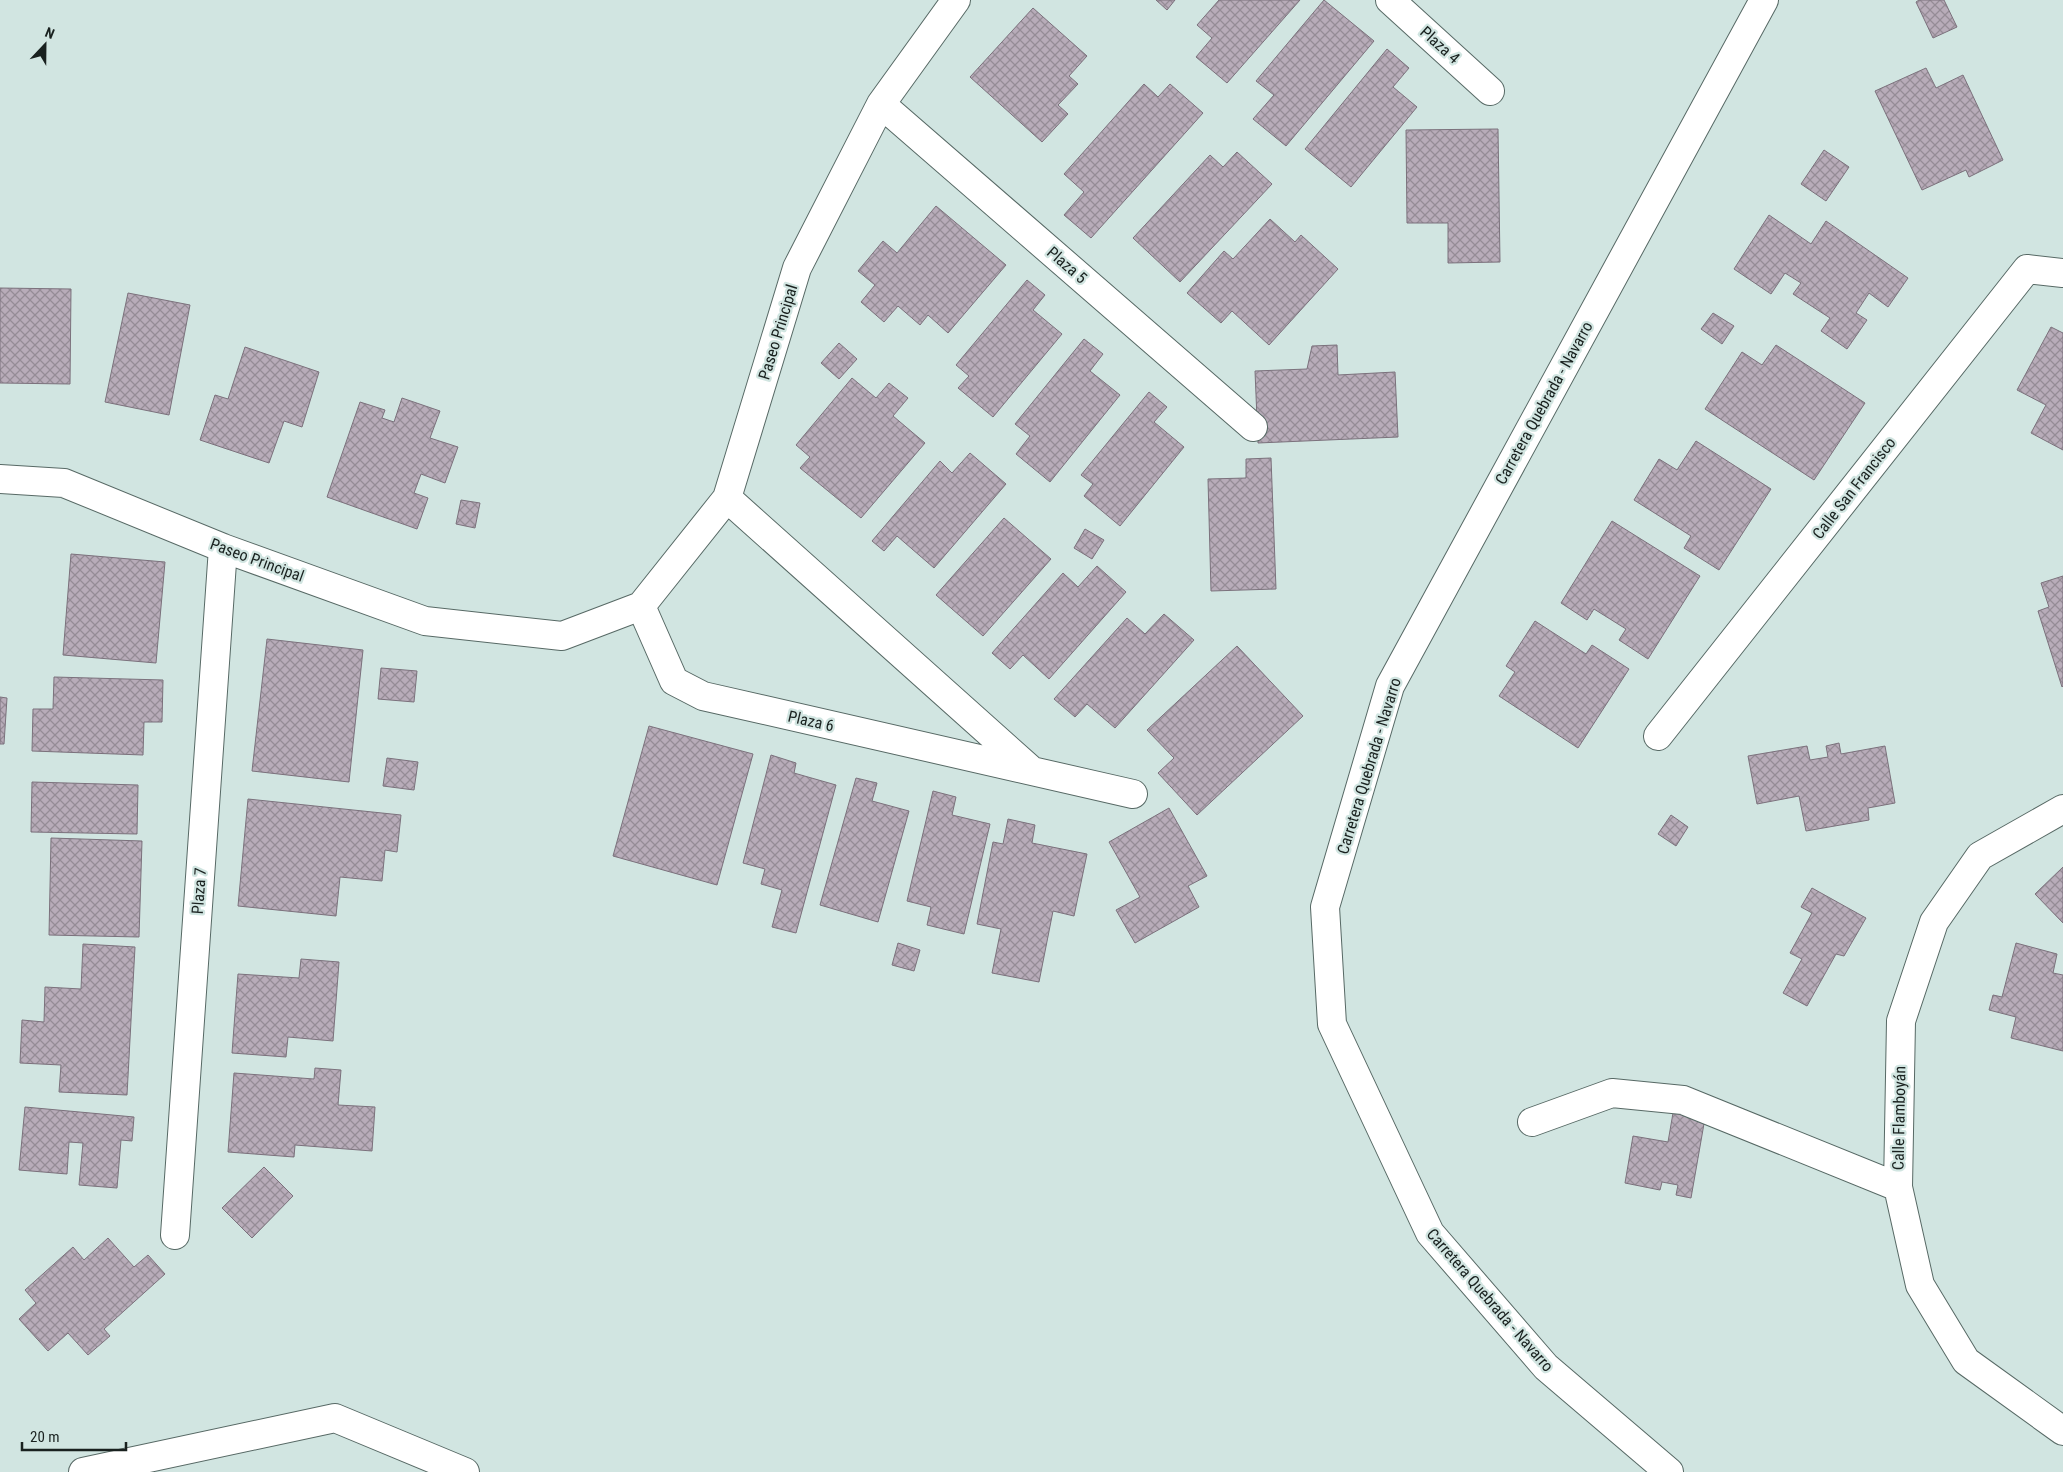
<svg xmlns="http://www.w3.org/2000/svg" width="2063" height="1472" font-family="'Roboto Condensed',sans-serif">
<defs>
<pattern id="building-cross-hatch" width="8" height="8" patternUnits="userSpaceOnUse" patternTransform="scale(1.25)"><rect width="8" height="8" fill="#b8acb9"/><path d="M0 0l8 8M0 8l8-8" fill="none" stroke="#958c96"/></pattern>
</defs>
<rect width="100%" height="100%" fill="#d1e5e1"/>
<path fill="url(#building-cross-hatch)" stroke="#7b717c" d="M1156,0H1175L1167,10Z
M1219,0H1300L1227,83L1196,57L1212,38L1197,25Z
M1324,0L1374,41L1286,146L1253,119L1274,95L1256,81Z
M1919,0H1944L1957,27L1933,38L1916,2Z
M1033,8L1087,56L1069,76L1078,84L1058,105L1068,114L1042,142L970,77Z
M1387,49L1409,68L1393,87L1417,107L1351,187L1305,149Z
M1926,68L1936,88L1963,75L2003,160L1969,177L1966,170L1922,190L1875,91Z
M1144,84L1158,97L1170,84L1203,113L1091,238L1064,215L1084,192L1064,174Z
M1498,129L1500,262L1448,263V223H1407L1406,130Z
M1824,150L1849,167L1826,201L1801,184Z
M1237,152L1272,184L1180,282L1133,238L1210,155L1223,167Z
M936,206L1006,265L948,333L928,315L920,325L898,306L884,322L861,302L875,285L858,271L883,241L897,253Z
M1769,215L1811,244L1826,221L1908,278L1888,307L1869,293L1856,313L1867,320L1847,349L1821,331L1830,318L1793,294L1801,283L1785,273L1771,294L1734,269Z
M1270,219L1295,242L1301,235L1338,269L1269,345L1232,311L1221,323L1187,293L1224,251L1233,259Z
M1027,280L1045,295L1033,310L1062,334L993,417L958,388L969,376L956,365Z
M0,288L71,289L70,384L0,383Z
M128,293L190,305L169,415L105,402Z
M1713,313L1734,326L1722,344L1701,329Z
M2051,327L2063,333V450L2031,433L2046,405L2017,390Z
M1084,339L1103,354L1090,371L1120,395L1050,482L1016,454L1030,436L1015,424Z
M839,343L857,359L839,379L821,363Z
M1337,345L1338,375L1395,372L1398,437L1258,443L1255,371L1307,369L1312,346Z
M1776,345L1865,403L1814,480L1705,409L1742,352L1762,365Z
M245,347L319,372L302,427L284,421L269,463L200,440L215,395L228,399Z
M852,378L876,398L889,383L908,398L893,416L925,443L861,518L800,468L810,457L796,445Z
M1149,392L1167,407L1154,422L1184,447L1120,526L1084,496L1093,484L1081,475Z
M402,398L440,411L430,438L458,447L445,483L421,474L414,493L428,498L417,529L327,497L360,402L385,410L382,418L394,422Z
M1696,441L1771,489L1719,570L1684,548L1691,536L1634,500L1659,459L1677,470Z
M970,453L1006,484L934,568L897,536L884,551L872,541L940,461L952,473Z
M1271,458L1276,589L1211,591L1208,479L1246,478V459Z
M461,500L480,503L475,528L456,524Z
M1004,518L1051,559L983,636L936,595Z
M1612,521L1700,576L1648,659L1619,640L1626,629L1594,609L1587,620L1561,603Z
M1085,529L1104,540L1092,559L1074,548Z
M71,554L165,562L156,663L63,655Z
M1097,566L1126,592L1049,679L1023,655L1010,669L992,653L1063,573L1078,587Z
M2063,576V686L2062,687L2038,611L2049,607L2041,583Z
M1164,614L1194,640L1115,728L1087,704L1075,717L1054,699L1127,618L1145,634Z
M1535,621L1586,654L1592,645L1629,669L1578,748L1499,696L1515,672L1506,666Z
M267,639L363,650L349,782L252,771Z
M1237,646L1303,716L1197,815L1158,773L1174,758L1147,730Z
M381,668L417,671L414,702L378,699Z
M54,677L163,680L162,722H144L143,755L32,751L33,709H53Z
M0,697L7,698L4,744H0Z
M649,726L753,754L717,885L613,856Z
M1839,743L1841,754L1885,746L1895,803L1868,808L1869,820L1806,831L1799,796L1757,804L1748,756L1807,746L1810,760L1828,757L1826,746Z
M771,755L796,763L794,773L836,785L796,933L772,927L782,890L761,884L765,869L743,863Z
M387,758L418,762L414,790L383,786Z
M856,778L877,783L872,801L909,811L878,922L820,905Z
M32,782L138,785L137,834L31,832Z
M933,791L956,797L952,815L990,824L964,934L927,925L931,907L907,901Z
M248,799L401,815L397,852L385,850L382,881L340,877L336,916L238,906Z
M1169,808L1207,876L1188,886L1199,907L1135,943L1116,910L1140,897L1109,842Z
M1671,815L1688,827L1676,846L1658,834Z
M1008,819L1035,825L1032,843L1087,854L1074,916L1053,911L1039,982L992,973L1001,929L977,924L993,842L1003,844Z
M51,838L142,841L139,937L49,935Z
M2063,867V923L2035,894Z
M1812,888L1866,918L1844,956L1836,954L1807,1006L1783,993L1802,959L1790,953L1812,913L1801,907Z
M898,943L920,950L914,971L892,965Z
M2016,943L2057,954L2053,973L2063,975V1051L2011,1038L2016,1017L1989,1010L1993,995L2002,997Z
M83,944L135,947L127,1095L59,1092L61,1065L20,1063L22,1020L44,1022L45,987L81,989Z
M301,959L339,962L333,1041L288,1037L286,1057L232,1053L238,974L299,978Z
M315,1068L341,1070L338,1105L375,1107L372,1151L295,1145L294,1157L228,1152L234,1073L314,1079Z
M25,1107L134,1117L132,1141L121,1140L117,1188L79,1185L83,1143L69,1142L67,1174L19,1170Z
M1673,1113L1705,1118L1691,1198L1676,1195L1678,1185L1662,1182L1660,1190L1625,1183L1633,1136L1668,1142Z
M264,1167L293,1196L252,1238L222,1208Z
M108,1238L134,1267L148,1255L165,1274L104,1329L110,1336L88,1355L68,1333L48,1351L19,1319L36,1303L25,1290L73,1247L84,1260Z"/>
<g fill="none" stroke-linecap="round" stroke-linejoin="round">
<defs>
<path id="minor" d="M1390,0L1490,91
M881,104L1253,427
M0,479L64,483L223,548L425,621L562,636L641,606L727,498L797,268L881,104L956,0
M727,498L1031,770
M641,606L674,681L703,696L1133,794
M1658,736L2027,269L2063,273
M2063,809L1980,856L1934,922L1901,1021L1898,1187L1920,1285L1966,1361L2063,1431
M1532,1122L1612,1093L1683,1100L1898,1187
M175,1235L223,548
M83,1472L335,1418L465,1472"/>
<path id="tertiary" d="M1669,1472L1546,1367L1430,1233L1332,1024L1325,907L1390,686L1764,0"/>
</defs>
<use href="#minor" stroke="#576965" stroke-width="30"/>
<use href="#tertiary" stroke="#576965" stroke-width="30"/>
<use href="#minor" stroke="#fff" stroke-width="28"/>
<use href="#tertiary" stroke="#fff" stroke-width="28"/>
</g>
<g text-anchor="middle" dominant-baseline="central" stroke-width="4.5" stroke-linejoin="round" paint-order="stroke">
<g font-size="16" fill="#19211f" stroke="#d1e5e1">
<text transform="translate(1440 45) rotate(42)">Plaza 4</text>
<text transform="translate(1067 265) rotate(41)">Plaza 5</text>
<text transform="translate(778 332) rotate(-73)">Paseo Principal</text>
<text transform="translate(1544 403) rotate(-61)">Carretera Quebrada - Navarro</text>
<text transform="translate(1854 488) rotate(-52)">Calle San Francisco</text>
<text transform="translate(257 560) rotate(20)">Paseo Principal</text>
<text transform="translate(811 721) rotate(13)">Plaza 6</text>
<text transform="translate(1369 766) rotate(-73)">Carretera Quebrada - Navarro</text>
<text transform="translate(199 891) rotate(-86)">Plaza 7</text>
<text transform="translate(1899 1118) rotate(-89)">Calle Flamboyán</text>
<text transform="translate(1490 1300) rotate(49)">Carretera Quebrada - Navarro</text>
</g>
</g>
<g transform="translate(45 45) rotate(22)" stroke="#d1e5e1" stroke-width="4" paint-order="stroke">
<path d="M0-4L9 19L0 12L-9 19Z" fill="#19211f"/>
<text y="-8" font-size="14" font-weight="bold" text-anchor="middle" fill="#19211f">N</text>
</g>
<path d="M22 1442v8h104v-8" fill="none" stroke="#19211f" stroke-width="2.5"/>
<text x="30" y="1442" font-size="15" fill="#19211f" stroke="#d1e5e1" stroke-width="4" paint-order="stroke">20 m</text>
</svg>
